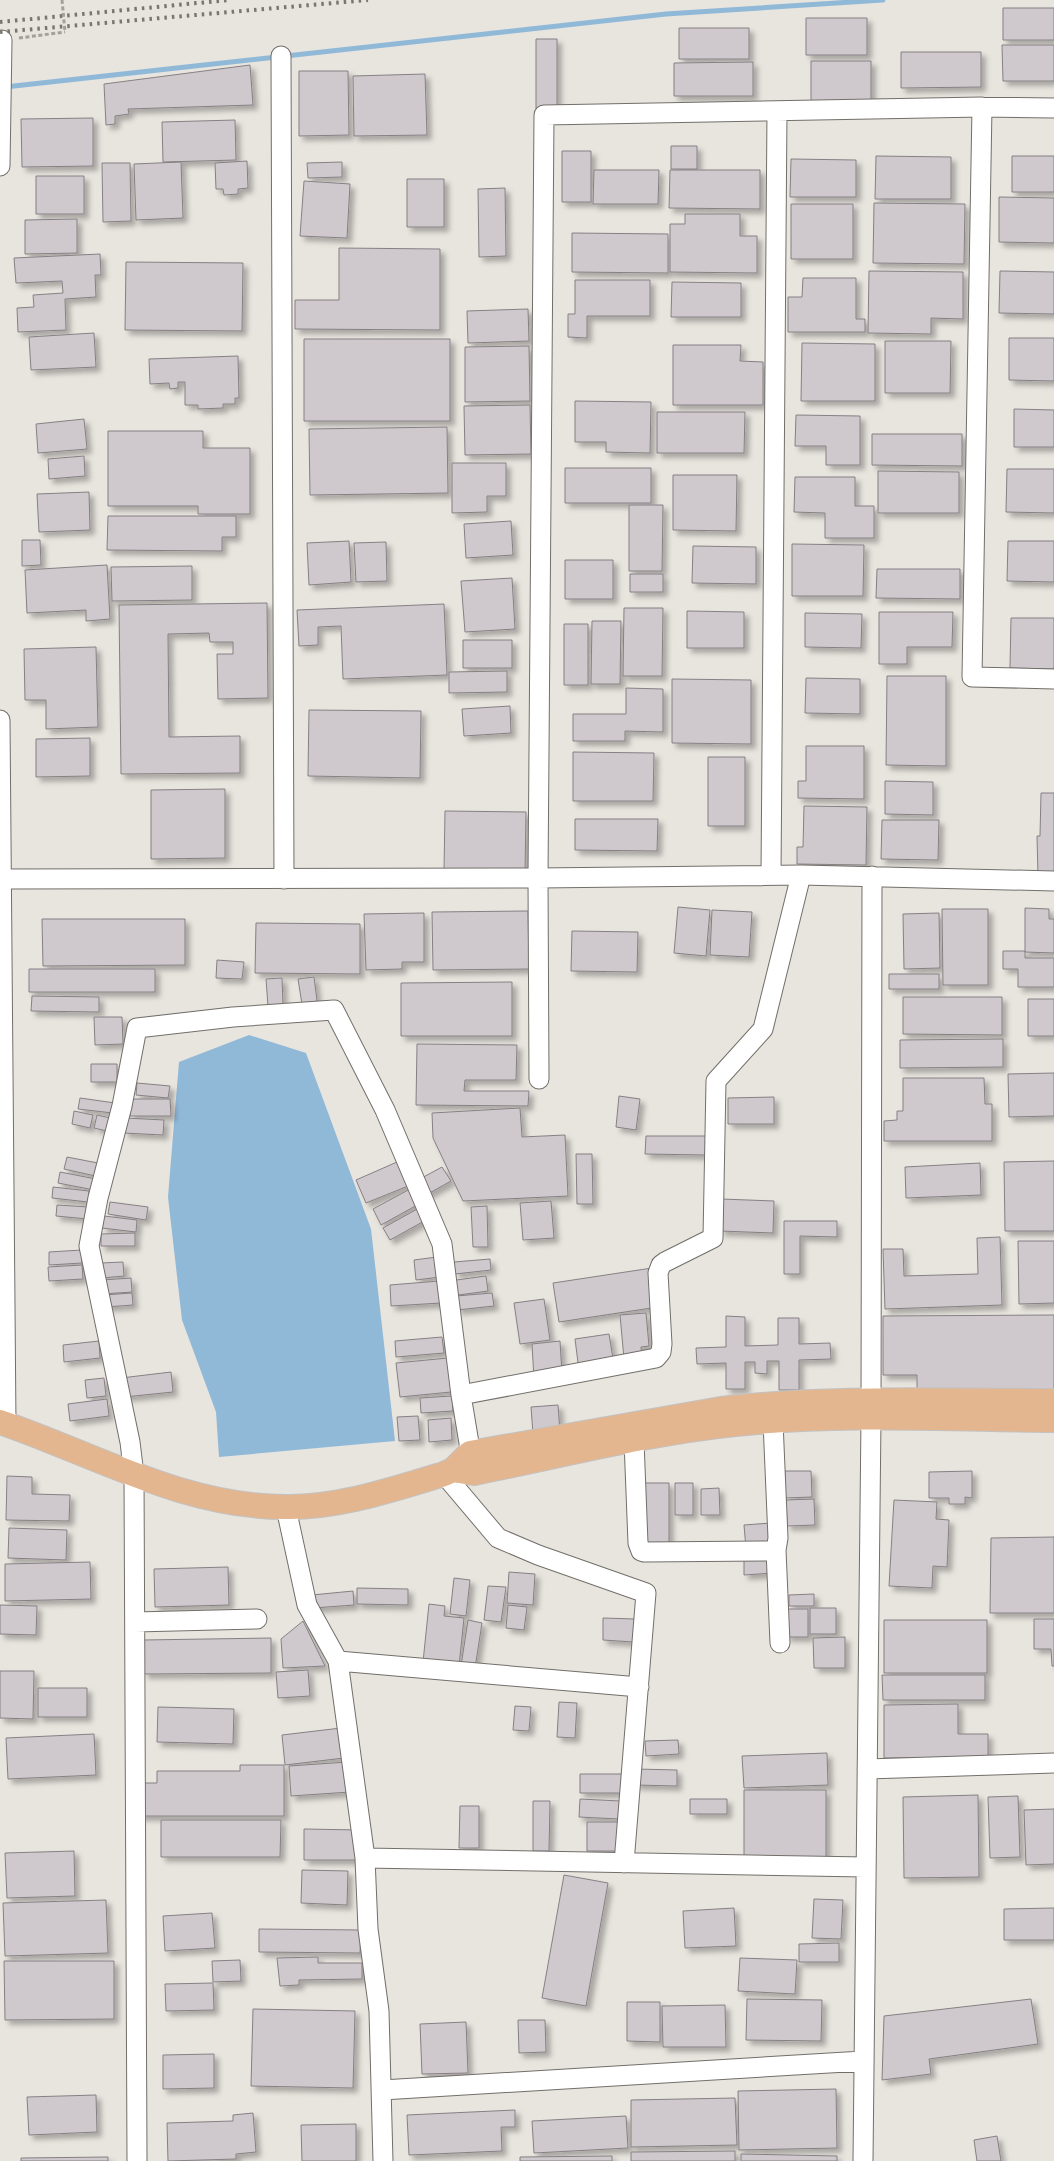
<svg xmlns="http://www.w3.org/2000/svg" width="1054" height="2161" font-family="'Work Sans',sans-serif">
<defs>
<filter id="shadow"><feDropShadow dx="4.5" dy="4.5" stdDeviation="2.5" flood-color="#0004"/></filter>
</defs>
<rect width="100%" height="100%" fill="#e8e4de"/>
<path fill="#90b9d8" d="M249,1035L306,1053L371,1229L395,1441L219,1457L216,1412L182,1320L168,1197L179,1062Z"/>
<g fill="none" stroke-linecap="round" stroke-linejoin="round">
<path stroke="#90b9d8" stroke-width="5" d="M5,87L666,14L883,0"/>
</g>
<path fill="#cfc9cd" stroke="#868084" filter="url(#shadow)" d="M1003,8H1054V40H1003Z
M806,18H867V55H806Z
M679,28H749V59H679Z
M536,39H557V108L536,109Z
M1002,45H1054V81H1003Z
M901,52H981V87L901,88Z
M811,61H871V101L811,102Z
M753,62V96H674V63Z
M250,65L253,105L128,109L129,114L115,116V124L106,125L104,84Z
M299,71H348L349,135L299,136Z
M425,74L427,135L354,136L353,76Z
M93,118V166L22,167L21,119Z
M235,120L236,160L163,162L162,122Z
M671,146H697V169H671Z
M562,151H591V202H562Z
M876,156L951,157V199H875Z
M1012,156H1054V192H1012Z
M791,159L856,160V197H790Z
M247,161L248,188L238,189V194L224,195L223,189H216L215,163Z
M181,162L183,218L136,220L134,164Z
M342,162V177L308,178L307,163Z
M102,163H130L131,221L103,222Z
M594,170H659L658,204H593Z
M670,170H760V209L669,208Z
M36,176H84V214H36Z
M407,179H444V227H407Z
M304,181L350,184L347,238L300,236Z
M505,188L506,256L479,257L478,189Z
M999,197L1054,198V243L999,242Z
M874,203L965,204L964,264L873,263Z
M791,204H853V259H791Z
M685,214H740V236H757V273L670,272V224H685Z
M77,219V253L25,254V220Z
M572,233L668,234V273L572,272Z
M339,248L440,249V330L295,329V300H339Z
M100,254L101,275H95L96,297L65,299L66,330L18,332L17,308L34,307L33,295L63,293L62,281L16,283L14,258Z
M126,262L243,263L242,331L125,330Z
M869,271L963,272V319L931,318V334L868,333Z
M1000,271L1054,272V314L999,313Z
M803,278H856V319H865V332H788V297H802Z
M575,280H650V316H587V338L568,337V314H575Z
M672,282L741,283V317H671Z
M528,309L529,341L468,343L467,311Z
M94,333L96,367L31,370L29,337Z
M1009,338H1054V381L1009,380Z
M304,339H450V421H304Z
M885,341H951L950,393H885Z
M802,343L875,344V401H801Z
M673,345H741L740,361L763,362V405H673Z
M529,346L530,401L465,402V347Z
M238,356L239,398H235V404H223V408L198,409V405H185V382H178V388L170,389L169,383L150,384L149,359Z
M575,401L651,402L650,453L606,452V442H575Z
M530,405L531,454L465,455L464,406Z
M1014,409L1054,410V447H1014Z
M657,412H745L744,453H657Z
M796,415L860,416V465H826V446H795Z
M84,419L87,449L38,453L36,424Z
M447,427L448,493L310,495L309,429Z
M108,431H203V448H250V514H198V506H108Z
M872,434H962V466L872,465Z
M84,456L85,476L49,479L48,459Z
M452,463H506V496H487V512L452,513Z
M565,468H651V503H565Z
M1007,469H1054V513L1006,512Z
M878,471L959,472V513H878Z
M673,475H737L736,531L673,530Z
M795,477H855V506H874V538H825V513L794,512Z
M89,492L90,530L39,532L37,494Z
M629,505H663L662,571H629Z
M108,516H236V537H222V551L107,550Z
M511,521L513,555L466,558L464,524Z
M22,540H40L41,565L22,566Z
M349,541L351,582L309,585L307,543Z
M1008,541H1054V582L1007,581Z
M386,542L387,581L356,582L354,543Z
M792,544L864,545L863,596H792Z
M693,546L756,547V584L692,583Z
M565,560H613V599H565Z
M107,565L110,619L86,621V610L27,613L25,570Z
M192,566V600L112,601L111,567Z
M877,569H960V599L876,598Z
M630,574H663V592H630Z
M512,578L515,629L465,632L461,581Z
M267,603L268,698L218,699L217,654H233V642H210L209,633L168,634L169,737L240,736V773L121,774L119,605Z
M444,604L447,675L343,679L341,626L318,627V645L299,646L297,610Z
M624,608H663L662,676H623Z
M687,611L744,612V648H687Z
M879,612H953L952,647H907V664H879Z
M805,613L862,614L861,648L805,647Z
M1011,618H1054V669L1010,668Z
M592,621H621L620,684H591Z
M564,624H588V685H564Z
M463,640H512V668H463Z
M96,647L98,727L46,729V700H25L24,649Z
M507,671V692L449,693V672Z
M887,676H946V766L886,765Z
M806,678L860,679V714L805,713Z
M672,679L751,680V744L672,743Z
M626,688L663,689V732L625,731V741H573V714H626Z
M510,706L511,733L464,736L462,709Z
M309,710L421,711L420,778L308,776Z
M90,738V776L36,777V739Z
M806,746H864V799L798,798V781H806Z
M573,752L654,753L653,801H573Z
M708,757H745V826H708Z
M885,781L933,782V815L885,814Z
M225,789V858L151,859V790Z
M1041,793H1054V874L1038,875L1037,836H1040Z
M804,806L867,807L866,865L797,864V847H803Z
M445,811L526,812L525,872L444,871Z
M575,819H658L657,851L575,850Z
M882,820H939L938,860L881,859Z
M678,907L710,910L706,956L674,953Z
M1025,908L1049,909V919H1054V953L1025,952Z
M942,909H988V985H943Z
M712,910L752,912L749,957L710,955Z
M528,911L529,969L433,970L432,912Z
M424,913V962H402V969L366,970L364,914Z
M939,913L940,968L904,969L903,914Z
M42,919H185V965L43,966Z
M256,923L360,924V974L255,973Z
M572,931L638,932L637,972L571,971Z
M1003,951H1025V958H1054V987H1018V969H1003Z
M217,960L244,962L242,979L216,978Z
M29,969H155V992H29Z
M889,974H939V989H889Z
M314,977L317,1001L302,1004L298,979Z
M282,978L283,1005L268,1006L266,979Z
M512,982V1036H401V983Z
M32,996L99,997V1012L31,1011Z
M903,997H1002V1035L903,1034Z
M1028,999H1054V1036H1028Z
M94,1017H122L123,1044L95,1045Z
M1003,1039V1067L900,1068V1040Z
M417,1044L517,1045L516,1080H465L464,1091H529L528,1106L416,1105Z
M91,1064H117V1082H91Z
M1054,1073V1116L1009,1117L1008,1074Z
M903,1078H984L985,1104H992V1141H884V1121L897,1120V1111H903Z
M137,1083L170,1086L168,1098L136,1095Z
M619,1096L640,1099L636,1130L616,1127Z
M774,1097V1124H728V1098Z
M80,1098L115,1103L113,1113L78,1109Z
M130,1099H170L171,1116H130Z
M520,1108L522,1137L565,1135L568,1196L463,1201L433,1138L432,1113Z
M74,1111L93,1115L90,1128L72,1124Z
M97,1115L115,1119L111,1132L94,1128Z
M125,1118L164,1120L163,1135L124,1133Z
M646,1136H706V1155L645,1154Z
M576,1154H592L593,1204H577Z
M67,1157L103,1164L100,1177L64,1169Z
M1054,1161V1231H1005L1004,1162Z
M397,1162L408,1186L366,1203L356,1180Z
M980,1163L981,1195L906,1198L905,1167Z
M442,1167L451,1181L426,1195L418,1180Z
M60,1172L96,1179L94,1190L58,1183Z
M53,1187L89,1191L88,1202L52,1198Z
M410,1189L419,1204L381,1225L373,1209Z
M721,1199L774,1201L773,1233L720,1231Z
M551,1201L554,1238L523,1240L520,1203Z
M110,1202L148,1207L146,1220L108,1214Z
M57,1205L89,1207L88,1219L56,1216Z
M487,1206L488,1247H473L471,1207Z
M419,1208L426,1220L390,1240L383,1228Z
M104,1216L137,1220L136,1232L102,1228Z
M784,1221H837V1237L800,1236V1274H784Z
M135,1233V1246H101V1234Z
M1000,1237L1002,1305L885,1309L883,1249H903L904,1276L978,1274L977,1238Z
M1018,1241H1054V1303L1019,1304Z
M82,1250V1263L49,1265V1252Z
M437,1257L440,1277L416,1280L414,1260Z
M490,1259L491,1270L455,1274L454,1262Z
M123,1262L124,1276L102,1278L101,1263Z
M82,1265L83,1279L49,1281L48,1267Z
M652,1268L658,1307L559,1322L553,1283Z
M486,1276L488,1291L451,1296L449,1281Z
M131,1278L132,1292L102,1294V1280Z
M439,1281L441,1303L391,1306L390,1285Z
M132,1293L133,1305L105,1307L104,1295Z
M492,1293L494,1306L457,1310L456,1296Z
M544,1299L550,1340L520,1344L514,1303Z
M646,1313L649,1346L641,1347L642,1358L624,1359L620,1315Z
M1054,1315V1391H917V1375H883V1316Z
M726,1316L745,1317V1346L778,1345V1318H799V1344L830,1343L831,1359L799,1360V1390H779V1361H767V1374L755,1373V1362H745V1389H726V1363L697,1364L696,1348L726,1347Z
M609,1334L614,1365L579,1370L575,1339Z
M442,1337L444,1353L396,1357L395,1341Z
M99,1341L100,1358L64,1362L63,1345Z
M560,1341L562,1374L534,1379L532,1344Z
M448,1358L451,1392L400,1397L396,1363Z
M171,1372L173,1392L124,1397L121,1378Z
M104,1378L106,1396L87,1398L85,1380Z
M452,1396L453,1411L421,1413L420,1398Z
M107,1399L109,1416L70,1421L68,1404Z
M558,1405L560,1432L533,1434L531,1407Z
M418,1416L420,1440L399,1441L397,1417Z
M451,1418L452,1440L429,1442L428,1420Z
M785,1471H811L812,1497L785,1498Z
M972,1471V1498L965,1497V1504H949V1498H929V1472Z
M7,1476L32,1477V1494L70,1495L69,1521L6,1520Z
M643,1483H669V1550H643Z
M675,1483H693V1515H675Z
M719,1488L720,1515H701V1489Z
M814,1499L815,1525L787,1526L786,1500Z
M894,1500L937,1502L936,1519L949,1520L947,1567L933,1566L932,1588L889,1586Z
M771,1523L773,1546L746,1549L744,1525Z
M9,1528L67,1530L66,1560L8,1558Z
M1054,1537V1613H990L991,1538Z
M774,1559V1573L744,1575V1560Z
M90,1562L91,1599L5,1601V1564Z
M228,1567L229,1605L155,1607L154,1569Z
M509,1572L535,1574L533,1605L507,1603Z
M454,1578L470,1580L466,1616L450,1614Z
M488,1586L506,1587L501,1622L484,1620Z
M357,1588L408,1589V1605L357,1604Z
M353,1591L354,1605L313,1608L312,1595Z
M814,1594V1606H789V1595Z
M429,1604L445,1606L444,1616L464,1618L459,1666L423,1662Z
M0,1605L37,1606L36,1635L0,1634Z
M508,1605L527,1607L524,1630L506,1628Z
M810,1608H836V1634H810Z
M786,1609H808V1637H786Z
M603,1618L635,1619L634,1642L603,1640Z
M1034,1619H1054V1666H1052L1051,1649H1034Z
M468,1620L482,1623L475,1668L461,1666Z
M884,1620H987V1673H884Z
M303,1621L325,1666L283,1668L281,1639Z
M845,1637V1668H814L813,1638Z
M271,1638V1673L144,1674L143,1640Z
M308,1670L310,1696L278,1698L276,1672Z
M0,1671H34L33,1719L0,1718Z
M882,1675H985V1700H883Z
M38,1688H87V1717H38Z
M559,1702L577,1703L575,1738L557,1737Z
M958,1704V1734H988V1757L884,1758V1705Z
M515,1706L531,1707L529,1731L513,1730Z
M158,1707L234,1709L233,1744L157,1742Z
M341,1728L344,1758L285,1765L282,1735Z
M94,1734L96,1775L8,1779L6,1738Z
M678,1740L679,1754L646,1756L645,1741Z
M827,1753L828,1785L744,1788L742,1756Z
M348,1762L350,1792L291,1796L289,1766Z
M240,1765H284V1816H137V1783H157V1771H240Z
M636,1769L677,1770V1786L635,1785Z
M580,1774H622L621,1793H580Z
M744,1790H826V1857L744,1858Z
M978,1795L979,1877L904,1878L903,1797Z
M1018,1796L1020,1857L990,1858L988,1797Z
M580,1799L620,1801L619,1819L579,1817Z
M690,1799H727V1814H690Z
M533,1801H550L549,1851H533Z
M460,1806H479V1848H459Z
M1054,1809V1864L1026,1865L1024,1810Z
M161,1820H281L280,1857H161Z
M587,1822H619V1851H587Z
M304,1829L360,1830V1860H304Z
M74,1851L75,1896L7,1898L5,1853Z
M302,1870L348,1871L347,1905L301,1903Z
M564,1875L608,1883L586,2006L542,1998Z
M814,1899L843,1900L841,1939L812,1938Z
M106,1900L108,1953L5,1956L3,1903Z
M734,1908L736,1946L685,1948L683,1911Z
M1054,1908V1940H1004V1909Z
M212,1913L215,1948L165,1951L163,1916Z
M259,1929L361,1930L360,1953L259,1952Z
M839,1943V1962H799V1944Z
M318,1957V1963H362V1979L299,1980V1985L280,1986L277,1958Z
M740,1958L797,1960L795,1994L738,1991Z
M240,1960L241,1981L213,1982L212,1961Z
M4,1961H114V2019L5,2020Z
M213,1983L214,2010L166,2011L165,1984Z
M747,1999L822,2000L821,2041L746,2040Z
M1031,1999L1038,2044L929,2059L931,2074L882,2080L884,2016Z
M627,2002H660V2042L627,2041Z
M725,2005L726,2047H663L662,2006Z
M253,2009L355,2011L353,2088L251,2086Z
M518,2020H545L546,2052L519,2053Z
M466,2022L468,2073L422,2074L420,2024Z
M214,2054V2088L163,2089V2055Z
M836,2089L837,2148L739,2150L738,2091Z
M96,2095L97,2132L29,2135L27,2097Z
M735,2098L737,2145L631,2147V2100Z
M515,2110V2127H501L502,2151L409,2155L407,2115Z
M253,2113L256,2152L236,2154V2159L168,2161L167,2123L233,2121V2115Z
M626,2116L628,2148L534,2153L532,2121Z
M356,2124V2161H302L301,2125Z
M997,2136L1001,2161H977L974,2140Z
M735,2151V2161H631V2152Z
M741,2154L837,2156V2161H741Z
M612,2156V2161H520V2157Z
M108,2157V2161H21V2158Z"/>
<g fill="none" stroke-linecap="round" stroke-linejoin="round">
<defs>
<path id="minor" d="M281,56L284,879
M982,107L972,677L1054,679
M0,166L2,40
M0,720L6,1424
M771,875L777,111
M2,879L538,878L801,875L1054,881
M539,1079L538,878L544,115L982,107L1054,108
M461,1395L656,1358L661,1352L662,1344L658,1273L661,1265L665,1262L713,1238L716,1081L763,1029L801,875
M634,1441L638,1543L641,1551L644,1552L771,1551L776,1550L778,1538L773,1422
M444,1474L498,1538L538,1555L646,1593L624,1863
M286,1508L307,1605L338,1661L365,1858L368,1929L379,2011L383,2161
M776,1550L780,1643
M135,1622L257,1619
M338,1661L639,1687
M867,1769L1054,1763
M365,1858L865,1867
M382,2090L863,2061
M137,2161L134,1475L130,1442L89,1246L98,1198L122,1106L137,1028L233,1017L334,1010L385,1110L442,1244L461,1395L473,1467
M863,2161L871,1418L872,876"/>
<path id="major" d="M0,1422C94,1454 183,1507 285,1507C339,1508 393,1489 444,1474L453,1470L470,1453L721,1409C831,1396 943,1401 1054,1401
M453,1470L474,1473C560,1456 648,1433 735,1424C841,1413 948,1419 1054,1420"/>
</defs>
<use href="#minor" stroke="#726f6a" stroke-width="21"/>
<use href="#major" stroke="#c3c2c2" stroke-width="26"/>
<path stroke="#a3a09b" stroke-width="3" stroke-dasharray="4 2.5" stroke-linecap="butt" d="M19,38L65,32"/>
<use href="#minor" stroke="#fff" stroke-width="19"/>
<use href="#major" stroke="#e3b68f" stroke-width="24"/>
<path stroke="#797672" stroke-width="4" stroke-dasharray="2.5 5" stroke-linecap="butt" d="M0,22L229,0
M0,32L368,0"/>
<path stroke="#a3a09b" stroke-width="3" stroke-dasharray="4 2.5" stroke-linecap="butt" d="M62,0L65,32"/>
</g>
</svg>
